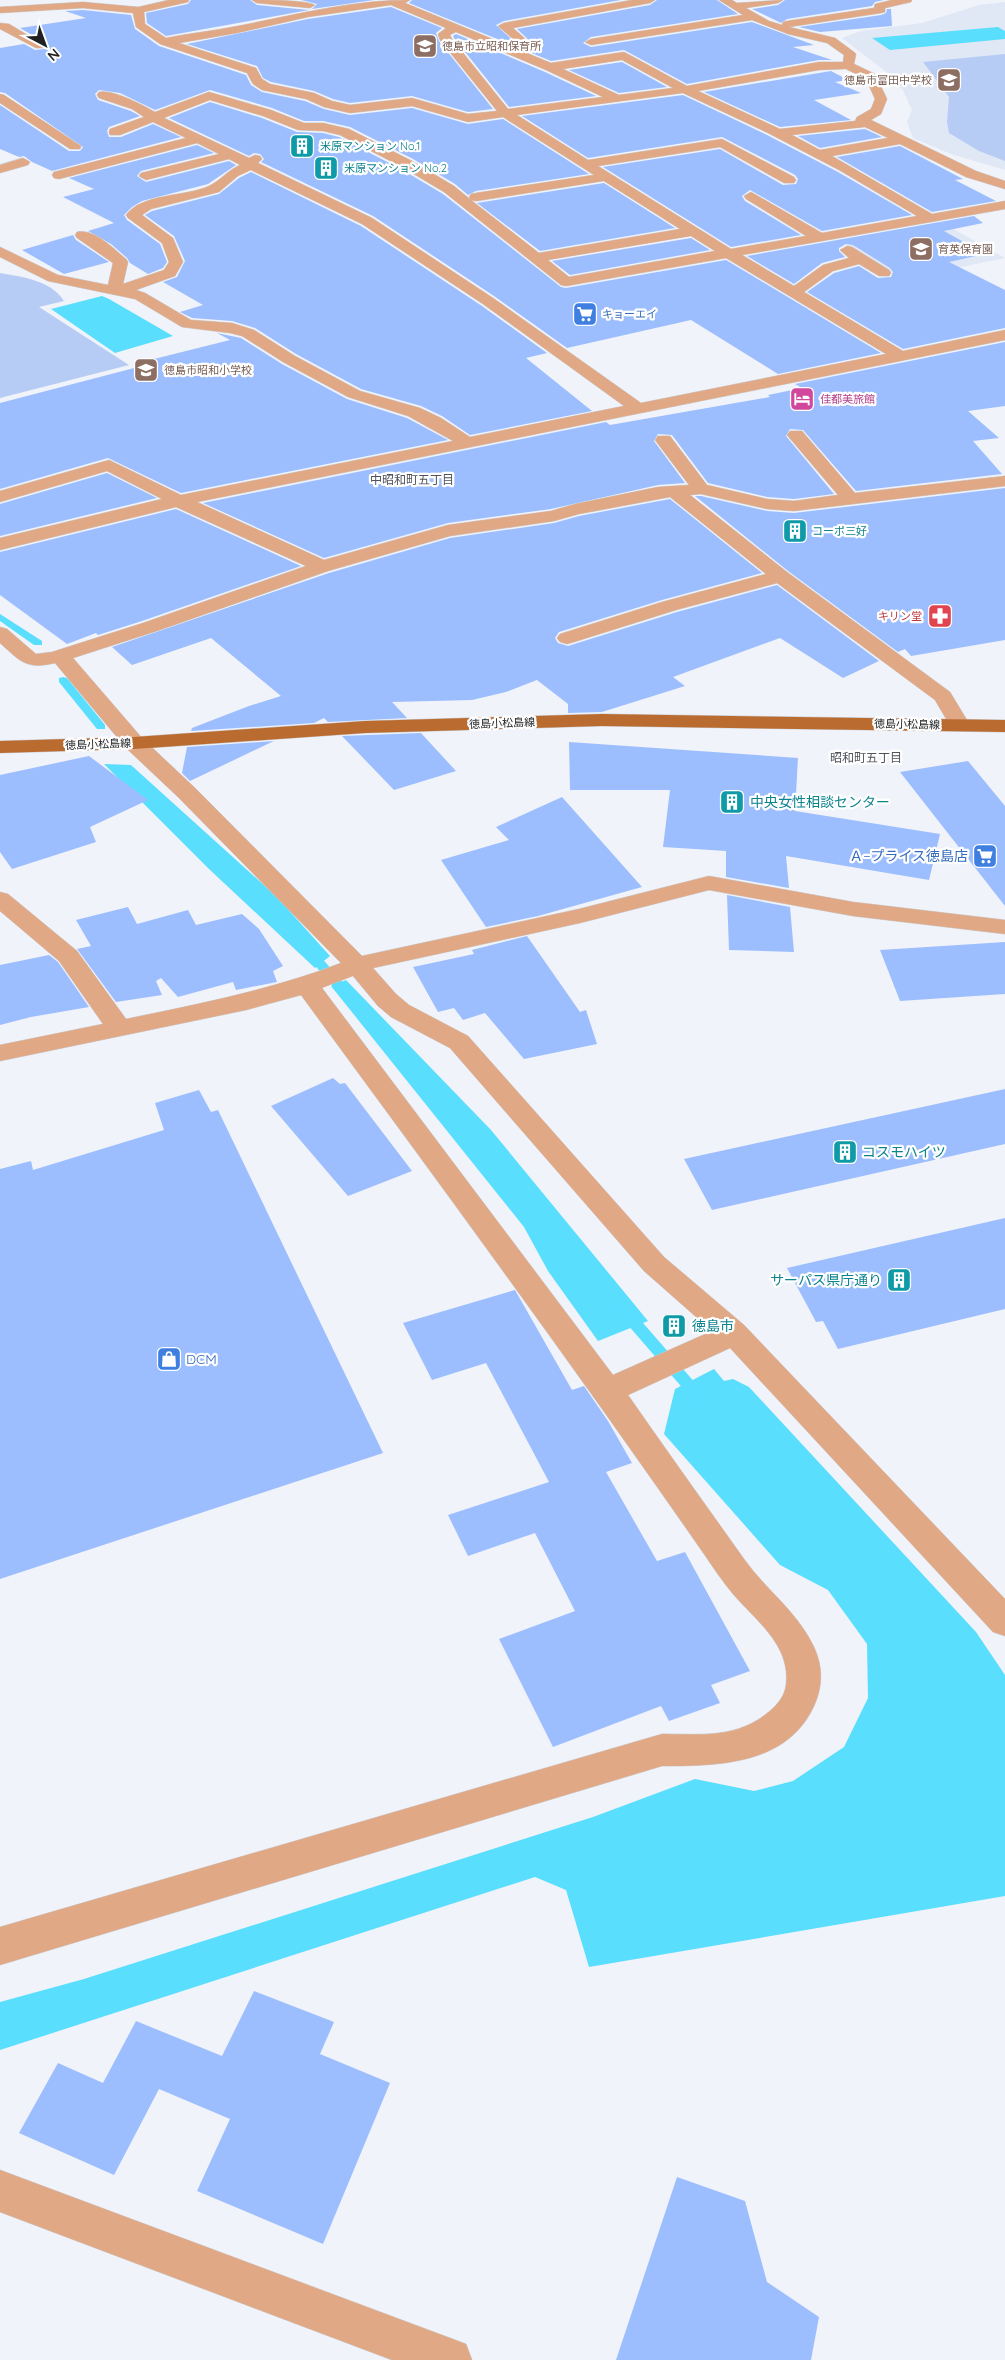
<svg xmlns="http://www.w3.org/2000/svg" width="1005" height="2360" font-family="Quicksand,'Noto Sans JP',sans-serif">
<rect width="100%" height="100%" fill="#f0f3fa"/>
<path fill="#e0e7f5" d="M1005,2V170L951,154L913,138L907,122L912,110L903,90L885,71L842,38L861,31L922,23L979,5Z
M941,222L1005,258L903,279L838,240Z"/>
<path fill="#b7ccf4" d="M1005,54V161L979,151L949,133L947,122L949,97L923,62Z
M0,273C22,277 51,280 64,301L39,307L129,365L0,398Z"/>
<path fill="#59defe" d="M998,27L1005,31V39L890,50L872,38Z
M102,296L109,299L173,336L115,353L51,309Z
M104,764L131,765L276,896L330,956L315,968L209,869Z
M346,980L491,1130L648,1321L598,1341L548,1271L524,1227L331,986Z
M714,1369L724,1381L733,1379L749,1387L976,1632L1005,1675V1896L589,1967L566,1890L535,1877L0,2050V2002L84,1979L593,1817L695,1779L754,1791L793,1781L844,1747L868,1698L867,1644L828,1590L780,1565L664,1434L675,1389Z"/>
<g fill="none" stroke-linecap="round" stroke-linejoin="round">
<path fill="#59defe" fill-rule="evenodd" d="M0,614L42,641V645H34L0,621Z
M63,677L67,678L105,725V729H97L59,682V678Z
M309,947L313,948L353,994L355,997L353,1000H345L305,954L303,951Z
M625,1307L630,1308L703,1392L706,1396L703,1400L698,1402L693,1400L620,1316L618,1312L620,1308Z"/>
</g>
<path fill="#9dbefe" d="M191,0H250L257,5L309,10L166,36L147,23L146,13L188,4Z
M301,0H374L312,9L317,4Z
M412,0H621L504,21L496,25L519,46L524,48L532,43L517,29L650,5L657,0H717L738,14L591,37L583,43L591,47L752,22L814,45L793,47L832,60H819L687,84L624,50L551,61L409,3Z
M785,0H884L875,2L872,6L787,19L781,23L752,9L778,5Z
M391,7L442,28L436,33L439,41L493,109L468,112L412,96L350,103L333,99L314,91L271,82L263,78L257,66L187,44L308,19Z
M887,9H891L892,26L820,32L799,27L881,15L886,13Z
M83,10L131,15L135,29L159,46L246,75L251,85L262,92L305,101L324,109L350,115L412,108L468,124L503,119L589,174L476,191L468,195L455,184L413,159L350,127L323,121H304L272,108L210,90L155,110L120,93L99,90L95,94L98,100L131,111L140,116L109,127L107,131L109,137H121L153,124L181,137L52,171L32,162L24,156L19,157L0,149V105L69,151H80L83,147L5,93L0,92V48L24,44L35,50L45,49L47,44L20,28L86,18L65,11Z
M456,34L545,72L596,96L509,107L454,38L453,36Z
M622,62L667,87L619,93L569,70Z
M831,71L848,80L835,82L861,93L814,100L851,120L780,127L704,92Z
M683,95L767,135L838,172L912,215L822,231L750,190L742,196L745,201L801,235L731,247L603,167L720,149L783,185L796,184L798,179L795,175L722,137L588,158L522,116Z
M210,102L262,118L297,132L323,133L339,137L401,169L443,194L561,287L566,288L726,260L881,353L778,374L691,320L567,348L494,296L373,216L261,162L264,159L260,154L254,153L249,156L169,118Z
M865,129L882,137L820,148L798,136Z
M197,145L214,153L141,171L137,176L146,182L229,161L236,165L208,184L142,201L132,207L124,215L127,220L160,244L167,262L163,268L148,274L130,263L127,258L111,244L88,231L114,223L63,197L94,189L69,178Z
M900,146L963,179L955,180L996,201L932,212L837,157Z
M251,172L361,226L482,306L547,353L526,358L592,411L470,435L442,416L421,406L361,389L296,354L255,328L232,321L192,318L180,312L203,305L163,282L177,277L185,261L174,236L145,215L152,211L219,194L239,178Z
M604,183L675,228L540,251L477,203Z
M974,216L983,223L944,231L985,254L949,262L1005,290V328L903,349L807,292L834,273L859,266L878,278L891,277L893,272L890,268L853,245L846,244L839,248V251L845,257L822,263L794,284L747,256Z
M73,235L76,240L109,262L64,274L22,250Z
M691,238L710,250L570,275L552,261Z
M217,333L241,338L282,364L347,399L407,418L448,440L181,493L108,458L0,489V403L138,367L134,364L230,340Z
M1005,342V406L968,411L999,438L973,441L1002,474L856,491L803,430L790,429L786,436L834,494L794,499L767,497L708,483L672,435L658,434L654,441L685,483L658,485L551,509L448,523L324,558L203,503L606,422L610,425L770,397L768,395L802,388L795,384Z
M107,473L157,498L0,536V504Z
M1005,488V640L911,656L905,649L898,652L788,571L695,496H701L767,511L794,513Z
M670,499L762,573L662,600L559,632L555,638L558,643L568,646L677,612L777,585L879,661L843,678L780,638L673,677L685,686L602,712L568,713V704L537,680L506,692L472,700L392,702L407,718L328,722L324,718L314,723L191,731L192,728L249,706L281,696L211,638L132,665L112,647L329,573L450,538L554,523L579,516Z
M176,509L301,566L142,621L98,635L96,633L67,644L0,595V552Z
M421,733L456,771L394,790L342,736Z
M274,741L190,781L182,773L187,747Z
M569,742L798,758L795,811L940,834L929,880L786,856L789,888L726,877V851L663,847L670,790H570Z
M89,756L148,800L90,827L96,842L12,869L0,852V775Z
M968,761L1005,806V906L900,772Z
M562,797L642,887L538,916L486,927L441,860L509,840L496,827Z
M727,895L790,907L794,952L729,950Z
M128,907L137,924L188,910L196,925L242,914L259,929L283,966L273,971L277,982L236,990L233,982L178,997L161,978L156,981L162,995L116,1002L77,949L91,946L76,920Z
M527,936L580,1012L586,1010L597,1044L524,1059L485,1013L463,1020L454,1008L438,1012L413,967L474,954L472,950Z
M1005,942V994L900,1001L880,950Z
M49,955L58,962L89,1007L31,1017L0,1025V965Z
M333,1078L340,1084L345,1083L412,1171L348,1196L271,1106Z
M1005,1089V1144L712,1210L684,1159Z
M199,1090L211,1112L218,1110L383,1453L0,1579V1169L31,1161L33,1170L164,1130L155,1103Z
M1005,1218V1309L838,1349L823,1321L816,1322L787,1268Z
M515,1290L572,1390L584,1386L608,1421L632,1463L606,1472L657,1561L685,1552L750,1671L711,1685L720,1703L669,1721L661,1706L553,1747L499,1639L575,1611L535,1533L468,1556L448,1515L549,1482L486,1363L432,1380L403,1323Z
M254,1991L334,2022L320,2054L390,2083L323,2244L197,2191L230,2119L159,2089L114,2175L19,2133L58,2063L103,2083L136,2021L222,2056Z
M677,2177L745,2201L767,2282L819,2317L811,2360H616Z"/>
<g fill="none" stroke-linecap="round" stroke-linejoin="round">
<defs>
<path id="minor" d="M169,0H189L188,2L144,12L145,24L166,38C190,33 214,31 238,26C295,15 351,0 410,0L405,3L551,63L624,52L687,86L819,62H843L844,55L827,43L788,34L752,20L591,45L585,42L591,39L743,15L719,0H732L737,3L783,0L778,3L746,8L769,21L782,25L783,22L787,21L874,8L875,4L892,0H912L911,2L885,8V12L881,13L789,27L835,38L854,52L856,54L854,64L875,74L887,99L881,114L871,120L976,171L1005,181V189L966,177L900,144L832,156L932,214L1005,201V209L742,255L794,286L823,265L849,258L840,250L847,246L852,247L889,270L891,273L889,276H879L859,264L833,271L804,292L903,351L1005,330V340L197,502L324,560L448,525L551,511L575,504L658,487L689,485L655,440L658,436H670L707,485L767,499L794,501L838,495L787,435L790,431H802L855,493L1005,476V486L794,511L767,509L701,494L690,495L787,572L950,692L970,725L966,729L959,731L952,729L935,700L777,583L676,610L574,642L567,644L560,642L557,638L560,634L662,602L766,574L670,497L579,514L554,521L450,536L328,571L157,631L73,658L142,738L194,787L362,956L579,909L709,876L853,902L1005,920V934L853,916L709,890L580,923L373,968L396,994L409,1005L468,1036L664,1257L744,1325L1005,1599V1636L993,1632L730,1348L628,1395C666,1450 705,1504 744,1559C766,1590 797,1611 814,1647C823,1667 823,1686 814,1706C787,1765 718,1766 662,1766L0,1965V1927L662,1734C703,1734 738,1739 771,1710C778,1704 785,1695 786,1685C791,1645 756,1621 733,1594C722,1581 713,1567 704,1554C573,1365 437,1180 301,995L246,1010L0,1061V1045L103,1024L59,961L0,911V892L8,894L77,951L126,1019C199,1004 271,990 341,963L178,797L126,748L55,663C26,670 20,661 0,643V627L7,629L36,654L52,652L143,623L306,566L176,507L0,550V538L162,499L107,471L0,502V491L109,460L181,495L453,441L408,416L348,397L283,362L242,336L230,333L182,327L135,299L48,281L0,257V247L58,275L108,285L113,263L77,238L75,235L77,232C94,228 114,249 126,259L128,262L123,284L164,270L169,262L162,243L128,218L126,215C142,193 185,197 209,186C220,181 228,170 240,165L229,159L146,180L139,176L141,173L219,154L197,143L59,179L54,178L52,175L54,172L186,138L153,122L120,135H110L109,132L110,129L144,117L132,109L99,98L97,95L99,92C113,89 143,105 155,112L209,92L271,110L304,123H323L349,129L412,161L454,186L471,200L469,197L471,194L476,193L594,175L503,117L468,122L412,106L350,113L324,107L306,99L262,90L253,84L247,73L160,44L136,27L133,13L83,8L0,13V7L83,2L138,7ZM391,5L446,28L438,34L440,40L497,111L468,114L412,98L350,105L332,101L314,93L270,84L262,79L256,68L179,43L237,33L308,17ZM456,32L546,70L603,97L508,109L452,39L450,35ZM622,60L673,88L619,95L563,69ZM846,69L866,79L875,99L871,109L857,117L855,121L780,129L698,91L819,70ZM683,93L768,133L839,170L917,216L822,233L751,192L744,196L746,199L806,236L731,249L598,166L720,147L784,183H794L796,180L794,177L722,139L588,160L517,115ZM210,100L263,116L298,130L323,131L340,135L402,167L444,192L561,285L566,286L726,258L886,354L641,403L493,298L372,218L258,163L262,159L260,156L255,155L249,158L164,118ZM865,127L888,138L820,150L792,135ZM251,170L362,224L483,304L624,406L470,437L441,418L420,408L360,391L295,356L254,330L232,323L191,320L145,293L136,290L175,276L183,262L173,238L142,215L151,209L219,192L238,176ZM604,181L680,229L539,253L471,200L476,201ZM691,236L715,251L569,277L548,260ZM353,976L378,1006L391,1017L450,1048L644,1271L712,1331L613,1375L322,988Z
M252,0C265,0 306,0 315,5L310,8L257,3Z
M632,0H655L650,3L513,28L530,43L524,46L520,45L498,26L504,23Z
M0,23L9,24L46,46L44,48H36L0,29Z
M0,94L4,95L81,146L80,149H70L0,103Z
M23,158L30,162L28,165L0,173V165Z
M0,2170L450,2338L466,2344L472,2360H392L0,2212Z"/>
<path id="major" d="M602,714L1005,720V732L602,726L365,733L134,749L0,753V741L134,737L365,721Z"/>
</defs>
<use href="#minor" stroke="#cbcdd3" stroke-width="1"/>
<use href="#major" stroke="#cbcdd3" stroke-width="1"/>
<use href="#minor" fill="#e0a884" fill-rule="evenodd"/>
<use href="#major" fill="#ba6b30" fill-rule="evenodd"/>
</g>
<defs>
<symbol id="school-square" viewBox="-11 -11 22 22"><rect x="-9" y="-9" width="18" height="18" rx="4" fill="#8d6e63" stroke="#fff"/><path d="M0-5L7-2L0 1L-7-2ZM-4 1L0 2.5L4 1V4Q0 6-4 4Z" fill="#fff"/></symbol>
<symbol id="building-square" viewBox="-11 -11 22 22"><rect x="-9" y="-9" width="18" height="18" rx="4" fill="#0f9aa8" stroke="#fff"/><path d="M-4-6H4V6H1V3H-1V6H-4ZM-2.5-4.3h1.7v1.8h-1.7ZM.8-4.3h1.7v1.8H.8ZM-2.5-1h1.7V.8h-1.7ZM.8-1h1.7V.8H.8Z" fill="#fff"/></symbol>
<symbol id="supermarket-square" viewBox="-11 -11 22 22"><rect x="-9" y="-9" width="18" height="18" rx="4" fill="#3f7fe0" stroke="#fff"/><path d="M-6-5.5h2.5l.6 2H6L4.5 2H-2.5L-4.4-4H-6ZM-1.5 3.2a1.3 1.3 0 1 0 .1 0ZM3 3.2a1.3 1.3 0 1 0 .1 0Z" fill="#fff"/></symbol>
<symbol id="hotel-square" viewBox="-11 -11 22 22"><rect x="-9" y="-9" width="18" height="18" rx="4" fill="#d1479c" stroke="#fff"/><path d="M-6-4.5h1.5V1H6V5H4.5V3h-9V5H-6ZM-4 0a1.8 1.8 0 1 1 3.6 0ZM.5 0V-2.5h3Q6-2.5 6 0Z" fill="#fff"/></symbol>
<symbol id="pharmacy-square" viewBox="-11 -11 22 22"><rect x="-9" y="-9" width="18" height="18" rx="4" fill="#e0444e" stroke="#fff"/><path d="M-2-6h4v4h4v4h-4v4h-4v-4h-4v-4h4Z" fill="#fff"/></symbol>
<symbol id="shop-square" viewBox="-11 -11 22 22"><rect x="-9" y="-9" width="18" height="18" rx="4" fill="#3f7fe0" stroke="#fff"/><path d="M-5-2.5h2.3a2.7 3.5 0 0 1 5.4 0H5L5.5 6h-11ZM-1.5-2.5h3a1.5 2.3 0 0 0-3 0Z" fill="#fff"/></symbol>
</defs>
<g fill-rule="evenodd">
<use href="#school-square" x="411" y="32" width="28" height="28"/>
<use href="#school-square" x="935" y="66" width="28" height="28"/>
<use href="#building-square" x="288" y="132" width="28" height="28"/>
<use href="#building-square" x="312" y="154" width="28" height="28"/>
<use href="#school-square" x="907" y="235" width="28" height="28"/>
<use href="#supermarket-square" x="571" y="300" width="28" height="28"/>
<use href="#school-square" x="132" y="356" width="28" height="28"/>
<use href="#hotel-square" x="788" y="385" width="28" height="28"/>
<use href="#building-square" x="781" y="517" width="28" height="28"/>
<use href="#pharmacy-square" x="926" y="602" width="28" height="28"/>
<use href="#building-square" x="718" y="788" width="28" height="28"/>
<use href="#supermarket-square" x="971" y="842" width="28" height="28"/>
<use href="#building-square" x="831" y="1138" width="28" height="28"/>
<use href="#building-square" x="885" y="1266" width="28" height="28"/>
<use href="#building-square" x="660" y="1312" width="28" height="28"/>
<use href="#shop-square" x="155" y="1345" width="28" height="28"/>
</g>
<g text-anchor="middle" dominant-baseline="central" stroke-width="4.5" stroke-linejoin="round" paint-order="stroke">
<g font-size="11" fill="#785e54" stroke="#fff" text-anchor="start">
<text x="442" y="46">徳島市立昭和保育所</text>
<text x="932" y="80" text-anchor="end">徳島市富田中学校</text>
<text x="938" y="249">育英保育園</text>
<text x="164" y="370">徳島市昭和小学校</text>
</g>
<g font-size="11" fill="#0d838f" stroke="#fff" text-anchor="start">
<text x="320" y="146">米原マンション No.1</text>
<text x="344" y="168">米原マンション No.2</text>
<text x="812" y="531">コーポ三好</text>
</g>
<g font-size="11" fill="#366cbe" stroke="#fff" text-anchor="start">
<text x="602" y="314">キョーエイ</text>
</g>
<g font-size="11" fill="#b23c85" stroke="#fff" text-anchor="start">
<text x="820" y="399">佳都美旅館</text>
</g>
<g font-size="11" fill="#be3a42" stroke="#fff" text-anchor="end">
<text x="922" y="616">キリン堂</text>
</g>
<g font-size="11" fill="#202123" stroke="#fff">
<text transform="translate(502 723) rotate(-2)">徳島小松島線</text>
<text transform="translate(907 724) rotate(1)">徳島小松島線</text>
<text transform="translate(98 744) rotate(-2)">徳島小松島線</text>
</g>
<g font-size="12" fill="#505359" stroke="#fff">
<text x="412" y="479">中昭和町五丁目</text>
<text x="866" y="757">昭和町五丁目</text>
</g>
<g font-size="14" fill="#0d838f" stroke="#fff" text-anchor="start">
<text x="750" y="802">中央女性相談センター</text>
<text x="862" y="1152">コスモハイツ</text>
<text x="882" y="1280" text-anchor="end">サーパス県庁通り</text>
<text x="692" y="1326">徳島市</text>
</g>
<g font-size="14" fill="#366cbe" stroke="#fff" text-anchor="end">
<text x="968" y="856">Ａ−プライス徳島店</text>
<text x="186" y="1359" text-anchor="start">DCM</text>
</g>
</g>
<g transform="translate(45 45) rotate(139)" stroke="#ffffff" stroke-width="4" paint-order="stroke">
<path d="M0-4L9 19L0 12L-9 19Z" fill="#202123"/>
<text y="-8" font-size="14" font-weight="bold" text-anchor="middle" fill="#202123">N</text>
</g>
</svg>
